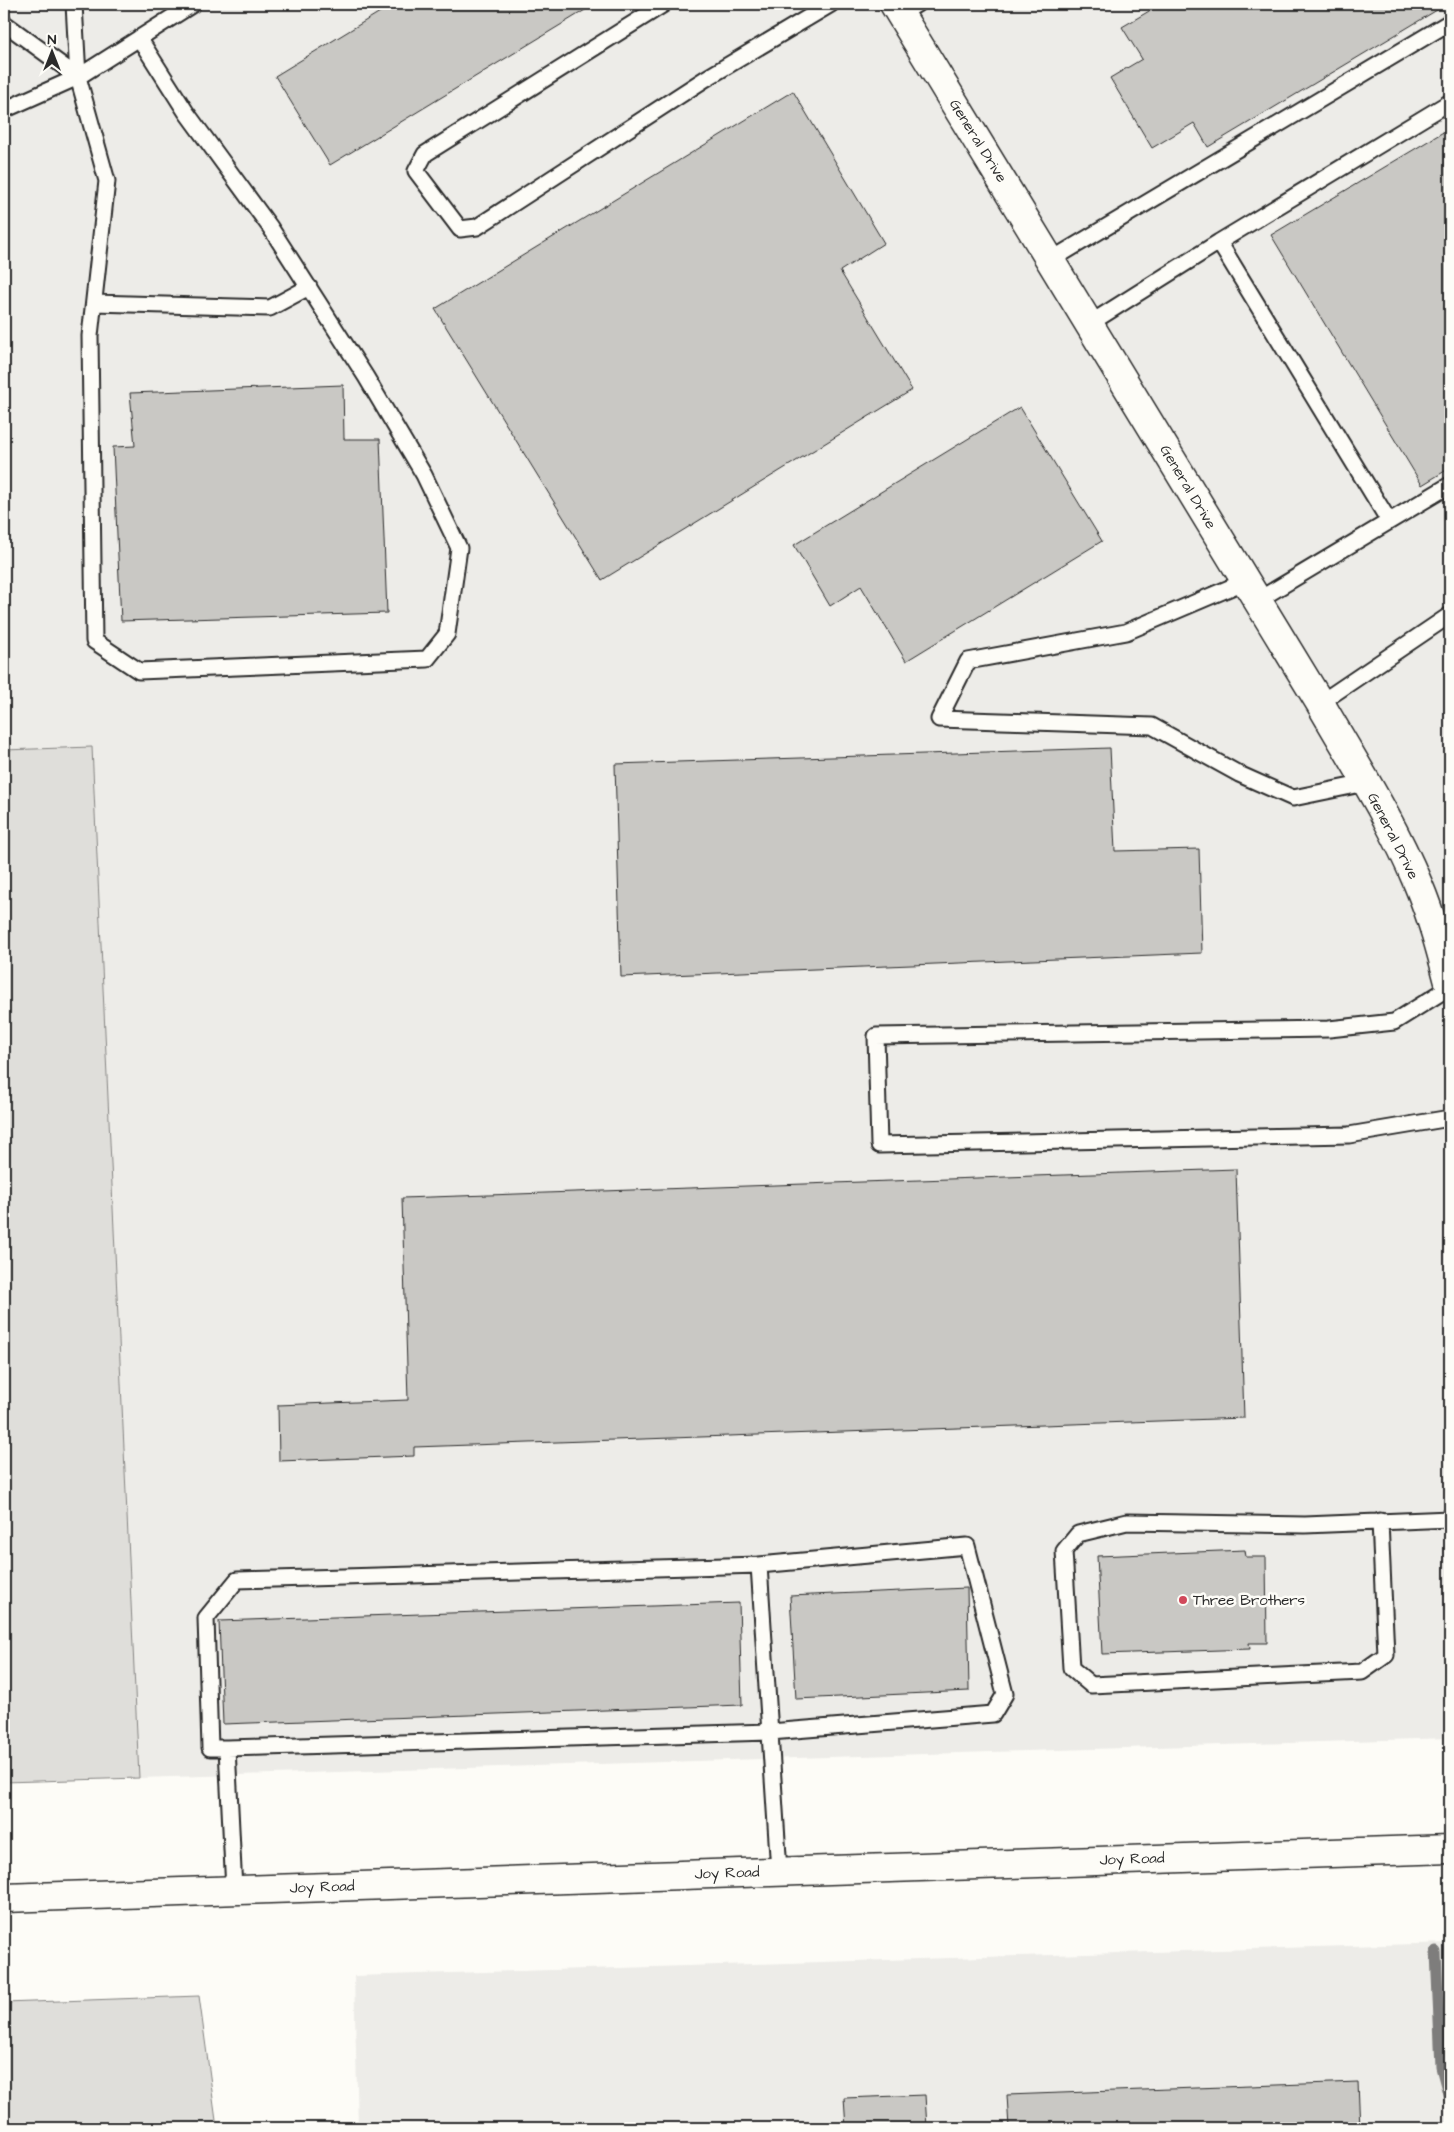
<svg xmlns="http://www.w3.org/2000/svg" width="1454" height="2132" font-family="'Architects Daughter',sans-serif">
<rect width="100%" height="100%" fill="#fdfcf7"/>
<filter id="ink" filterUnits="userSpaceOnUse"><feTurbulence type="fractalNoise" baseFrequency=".02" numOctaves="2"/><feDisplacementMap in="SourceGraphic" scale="10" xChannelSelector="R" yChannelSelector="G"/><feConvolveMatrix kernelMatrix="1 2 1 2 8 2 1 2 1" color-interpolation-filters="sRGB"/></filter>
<g filter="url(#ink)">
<path fill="#edece8" d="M4,4H1450V1738L139,1778L92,748L4,750Z
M1450,1943V2128H358L354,1976Z"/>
<path fill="#dfdeda" stroke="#858482" d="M92,747L139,1778L4,1782V750Z
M199,1996L217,2128H4V2003Z"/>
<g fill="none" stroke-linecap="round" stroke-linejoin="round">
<path stroke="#7e7d7b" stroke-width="11" d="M1436,1952L1441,2067L1450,2101"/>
</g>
<path fill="#c9c8c4" stroke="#2b2b2b" d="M393,4H595L330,165L275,76Z
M1161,4H1447L1208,147L1194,123L1152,148L1110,78L1142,59L1122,27Z
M793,91L884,243L840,271L912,390L602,580L435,309Z
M1450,128V468L1422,485L1271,235Z
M343,385L344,439H380L387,613L121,621L113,447L135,446L130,393Z
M1020,407L1102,541L906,661L861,586L830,606L794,545Z
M1110,748L1115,851L1199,849L1202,953L621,977L615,764Z
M1236,1169L1244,1418L414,1447V1456L279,1461L278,1405L408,1400L402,1198Z
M1245,1550L1246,1557H1266L1267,1643H1249L1250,1649L1102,1654L1097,1556Z
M967,1588L969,1691L796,1699L790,1596Z
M739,1603L742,1705L223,1724L219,1621Z
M1358,2082L1360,2128H1009L1007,2095Z
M925,2095L927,2128H846L844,2098Z"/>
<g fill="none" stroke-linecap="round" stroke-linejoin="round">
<defs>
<path id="service" d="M74,4L78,77L107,181L90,336L94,641L139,671L427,659L447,634L459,548L424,475L366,377L270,227L186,112L139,38
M664,4L425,154L416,171L460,229L477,227L705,79L831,4
M900,14L917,4
M4,23L78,77
M4,110L78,77L193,4
M1219,242L1450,102
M1051,260L1450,22
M94,303L270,308L309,287
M1089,324L1219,242L1389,521
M1246,581L1126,632L968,661L939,719L1152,726L1239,774L1293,798L1366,783
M1258,600L1450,485
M1320,703L1450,615
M1450,987L1394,1022L1329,1029L876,1036L879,1145L1349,1135L1450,1118
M1380,1521L1386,1655L1362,1672L1091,1685L1071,1668L1064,1551L1078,1534L1127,1522L1305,1525L1450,1519
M227,1748L770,1732L993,1714L1005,1694L967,1546L759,1565
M234,1890L227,1748H210L206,1618L237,1580L759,1565L779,1871"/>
<path id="minor" d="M894,4L1320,703C1354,762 1392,821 1418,884C1432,917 1441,951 1450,986"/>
<path id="tertiary" d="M4,1898L1450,1849"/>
</defs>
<use href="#service" stroke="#2b2b2b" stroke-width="19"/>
<use href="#minor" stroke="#2b2b2b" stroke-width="31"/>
<use href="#tertiary" stroke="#2b2b2b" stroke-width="31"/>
<use href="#service" stroke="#fdfcf7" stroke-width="15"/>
<use href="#minor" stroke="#fdfcf7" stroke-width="28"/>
<use href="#tertiary" stroke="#fdfcf7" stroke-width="28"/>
</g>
</g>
<circle fill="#d1495b" stroke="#fdfcf7" stroke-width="2" cx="1183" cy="1600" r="5"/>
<g text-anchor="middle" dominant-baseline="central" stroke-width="5" stroke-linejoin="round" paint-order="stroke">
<g font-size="15" fill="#2b2b2b" stroke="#fdfcf7">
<text transform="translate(978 141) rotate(58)">General Drive</text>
<text transform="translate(1188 487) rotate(59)">General Drive</text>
<text transform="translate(1393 836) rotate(63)">General Drive</text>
<text transform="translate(1132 1859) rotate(-2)">Joy Road</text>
<text transform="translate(727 1873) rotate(-2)">Joy Road</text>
<text transform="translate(322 1887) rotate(-2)">Joy Road</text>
</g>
<g font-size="15" fill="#2b2b2b" stroke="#fdfcf7" text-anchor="start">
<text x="1193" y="1600">Three Brothers</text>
</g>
</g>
<rect width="1454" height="2132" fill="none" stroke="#fdfcf7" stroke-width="20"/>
<rect x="10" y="10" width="1434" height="2112" fill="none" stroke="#2b2b2b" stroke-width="2" filter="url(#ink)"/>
<g transform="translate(52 52)" stroke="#fdfcf7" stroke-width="4" paint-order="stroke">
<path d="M0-4L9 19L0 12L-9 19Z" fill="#2b2b2b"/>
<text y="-8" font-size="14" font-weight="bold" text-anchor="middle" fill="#2b2b2b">N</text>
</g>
</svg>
